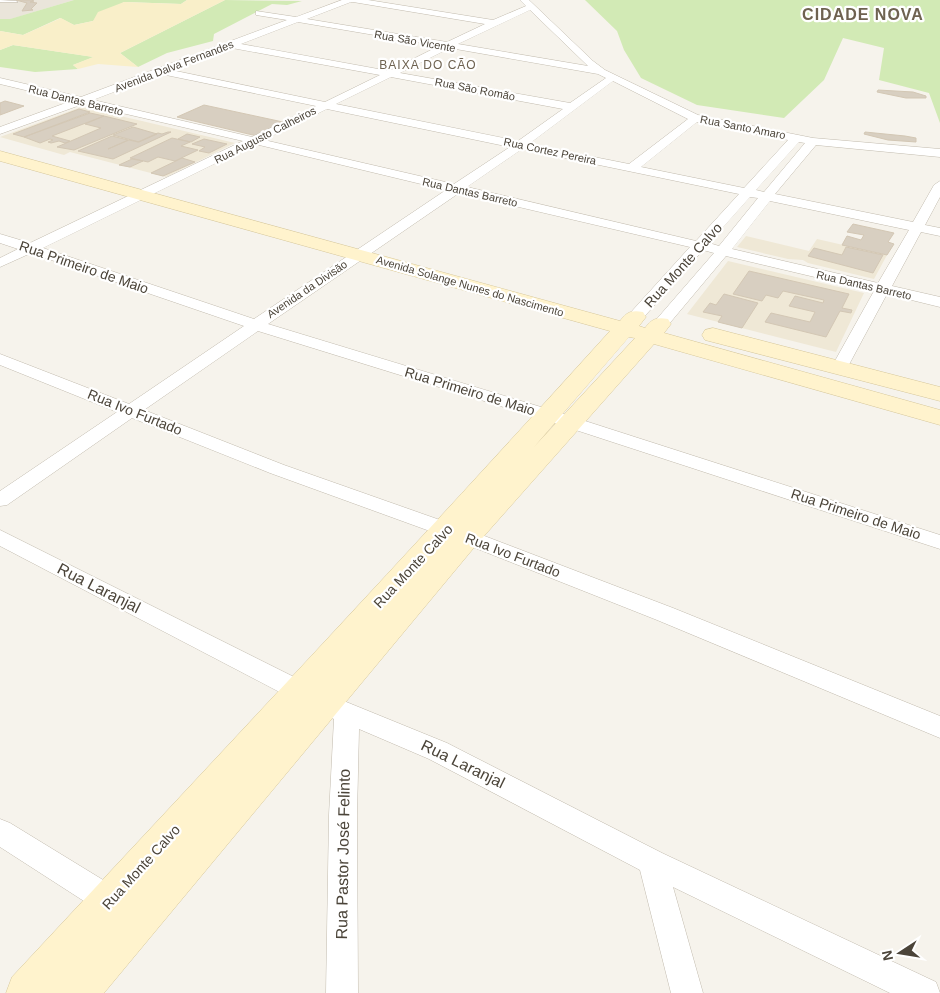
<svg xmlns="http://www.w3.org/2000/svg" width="940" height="993" font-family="Helvetica,sans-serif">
<rect width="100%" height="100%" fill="#f6f3ec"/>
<path fill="#eae5da" d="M0,0H74L4,21L0,20Z"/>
<path fill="#efe8d6" d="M81,107L142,121L235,143L166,177L70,152L64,155L0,137Z
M746,236L809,251L817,239L887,255L874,279L808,263L803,260L788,259L737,247Z
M728,261L864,293L836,352L687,314Z"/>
<path fill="#d2eab5" d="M74,0H187L181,4L124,2L93,21L74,25L60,18L23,35L0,31V19H10Z
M225,0L302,1L287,5L272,4L214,34L213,41L167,53L138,67L120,53Z
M585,0H940V123L929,93L879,80L884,48L843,38L824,80L784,118L697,105L641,78L624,50L617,31Z
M13,45L94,57L73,65L78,69L35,72L0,67V50Z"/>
<path fill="#f9efc9" d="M187,0H225L120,53L138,67L98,64L78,69L73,65L93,57L13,45L0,50V31L23,35L61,18L74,25L93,21L98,12L124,2L181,4Z"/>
<path fill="#d8cfc1" stroke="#d3c7b4" d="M16,0H31L34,1L30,2L37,3L31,9L33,10L22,11L27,3Z
M878,90L913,92L926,96V98H906L877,92Z
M5,101L24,106L0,115V103Z
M204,105L283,122L257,136L177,117Z
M79,109L90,112L24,137L13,134Z
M90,113L104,116L52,136L70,141L65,143L59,141L51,143L48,142L53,140L50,139L40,143L24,137Z
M104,116L137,124L74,150L57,147L101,128L85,124Z
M133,127L157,134L139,142L113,135Z
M168,132H171L113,159L78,151L112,136L128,140L108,149L129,140L138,142L158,133L162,134Z
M865,132L905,136L916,138V142L888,140L864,134Z
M187,134L200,137L191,142L178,139Z
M172,138L190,142L181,146L198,150L175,161L158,157L148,162L130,158Z
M204,139L227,144L209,153L199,151L205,147L192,144Z
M182,158L195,162L163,176L151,173Z
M132,159L143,161L130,167L119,165Z
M853,224L894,233L888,242L894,244L887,255L842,245L847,236L861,240L864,235L847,232Z
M846,247L883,255L873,273L808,256L814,248L842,255Z
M749,271L849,294L842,308L852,310L851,313L840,311L826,337L765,322L771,313L810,322L815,312L789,306L795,296L823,303L824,300L783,291L778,298L766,295L762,301L733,294Z
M724,294L758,303L742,328L718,322L722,316L703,312L710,303L716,305Z"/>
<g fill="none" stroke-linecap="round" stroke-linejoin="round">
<defs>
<path id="service" d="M0,0L16,1L18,2H0Z"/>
<path id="minor" d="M342,0H368L493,20L526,6L520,0H529L593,61L605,70L698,115L813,138L940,149V157L816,145L775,194L913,222L934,185L940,181V197L925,225L940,228V236L921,232L892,286L940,297V307L887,294L845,372H833L831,368L874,291L726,256L669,324H657L655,321L714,253L703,250L644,317H632L630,314L632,311L690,247L459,193L268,324L554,411L940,535V549L542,419L258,331L144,410L284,465L474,532L673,608L940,716V738L657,620L460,542L270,473L132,418L7,505L0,506V491L117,412L0,365V354L129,404L244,326L31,253L0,267V258L18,249L0,243V234L30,243L243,141L83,104L0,134V127L71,101L0,84V78L81,97L287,20L256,15V11L296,17ZM351,2H353L485,24L447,42L307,19ZM530,10L587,65L588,66L458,44ZM298,22L439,46L389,71L241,44ZM231,47L232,48L380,75L325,102L171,70ZM450,48L598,74L606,78L570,103L400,73ZM161,74L316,106L252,137L93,100ZM391,77L563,109L518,141L336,104ZM613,81L688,119L629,164L529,144ZM327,109L510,147L454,184L264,140ZM697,122L788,140L744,188L641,167ZM799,142L805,143L764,192L756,190ZM255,144L446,190L254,319L43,248ZM522,149L739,194L696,241L467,187ZM750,197L758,198L719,246L709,243ZM770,201L909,230L878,283L732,249Z
M0,530L334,697L447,743L662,853L936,982L940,993H890L673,887L703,993H671L640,870L429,759L359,729L357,815L358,993H326L329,815L334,719L316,711L0,546Z
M0,819L10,823L126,894L130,904L126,914L115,918L104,914L0,847Z"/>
<path id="secondary" d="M0,151L620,321C627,312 631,310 643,312L646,317L639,326L645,328C652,319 656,317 668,319L671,324L664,333L940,410V425L654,344L477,544L104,993H6L12,977C212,762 413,549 610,331L0,161ZM629,337L635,338L534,447Z
M713,328L940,387V401L705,340L702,335L705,330Z"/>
</defs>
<use href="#service" stroke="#c2bbae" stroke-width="1"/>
<use href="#minor" stroke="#c2bbae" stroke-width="1"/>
<use href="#secondary" stroke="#d6c79b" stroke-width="1"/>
<use href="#service" fill="#fff" fill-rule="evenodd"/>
<use href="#minor" fill="#fff" fill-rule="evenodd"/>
<use href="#secondary" fill="#fff3cd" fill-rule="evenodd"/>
</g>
<g text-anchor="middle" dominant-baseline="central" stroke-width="4.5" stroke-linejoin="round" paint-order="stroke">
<g font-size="11" fill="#4b4439" stroke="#fff">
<text transform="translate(415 41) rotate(10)">Rua São Vicente</text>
<text transform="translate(174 66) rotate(-21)">Avenida Dalva Fernandes</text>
<text transform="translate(475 89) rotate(11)">Rua São Romão</text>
<text transform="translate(76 100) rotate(14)">Rua Dantas Barreto</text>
<text transform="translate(743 127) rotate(11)">Rua Santo Amaro</text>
<text transform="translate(265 135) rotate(-27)">Rua Augusto Calheiros</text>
<text transform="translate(550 151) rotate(12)">Rua Cortez Pereira</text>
<text transform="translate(470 192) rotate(13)">Rua Dantas Barreto</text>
<text transform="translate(864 285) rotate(13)">Rua Dantas Barreto</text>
<text transform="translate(470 286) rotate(16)">Avenida Solange Nunes do Nascimento</text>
<text transform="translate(307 289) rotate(-34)">Avenida da Divisão</text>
</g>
<g font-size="12" letter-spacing="1" fill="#6e6250" stroke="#fff">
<text x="428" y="65">BAIXA DO CÃO</text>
</g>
<g font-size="14" fill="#4b4439" stroke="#fff">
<text transform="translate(683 265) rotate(-48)">Rua Monte Calvo</text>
<text transform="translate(84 267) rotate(19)">Rua Primeiro de Maio</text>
<text transform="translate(470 391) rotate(17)">Rua Primeiro de Maio</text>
<text transform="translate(135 412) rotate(22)">Rua Ivo Furtado</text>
<text transform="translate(856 514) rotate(18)">Rua Primeiro de Maio</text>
<text transform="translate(513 555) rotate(21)">Rua Ivo Furtado</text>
<text transform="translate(413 566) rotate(-47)">Rua Monte Calvo</text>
<text transform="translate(141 867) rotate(-48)">Rua Monte Calvo</text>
</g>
<g font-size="16" font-weight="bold" letter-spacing="1" fill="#6e6250" stroke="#fff">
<text x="863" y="14">CIDADE NOVA</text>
</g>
<g font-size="16" fill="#4b4439" stroke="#fff">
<text transform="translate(99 588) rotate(27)">Rua Laranjal</text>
<text transform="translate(463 764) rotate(26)">Rua Laranjal</text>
<text transform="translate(343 854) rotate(-89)">Rua Pastor José Felinto</text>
</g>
</g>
<g transform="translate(900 953) rotate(258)" stroke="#ffffff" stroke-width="4" paint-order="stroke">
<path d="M0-4L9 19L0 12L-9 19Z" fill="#4b4439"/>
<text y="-8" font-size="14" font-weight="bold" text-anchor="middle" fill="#4b4439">N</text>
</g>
</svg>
